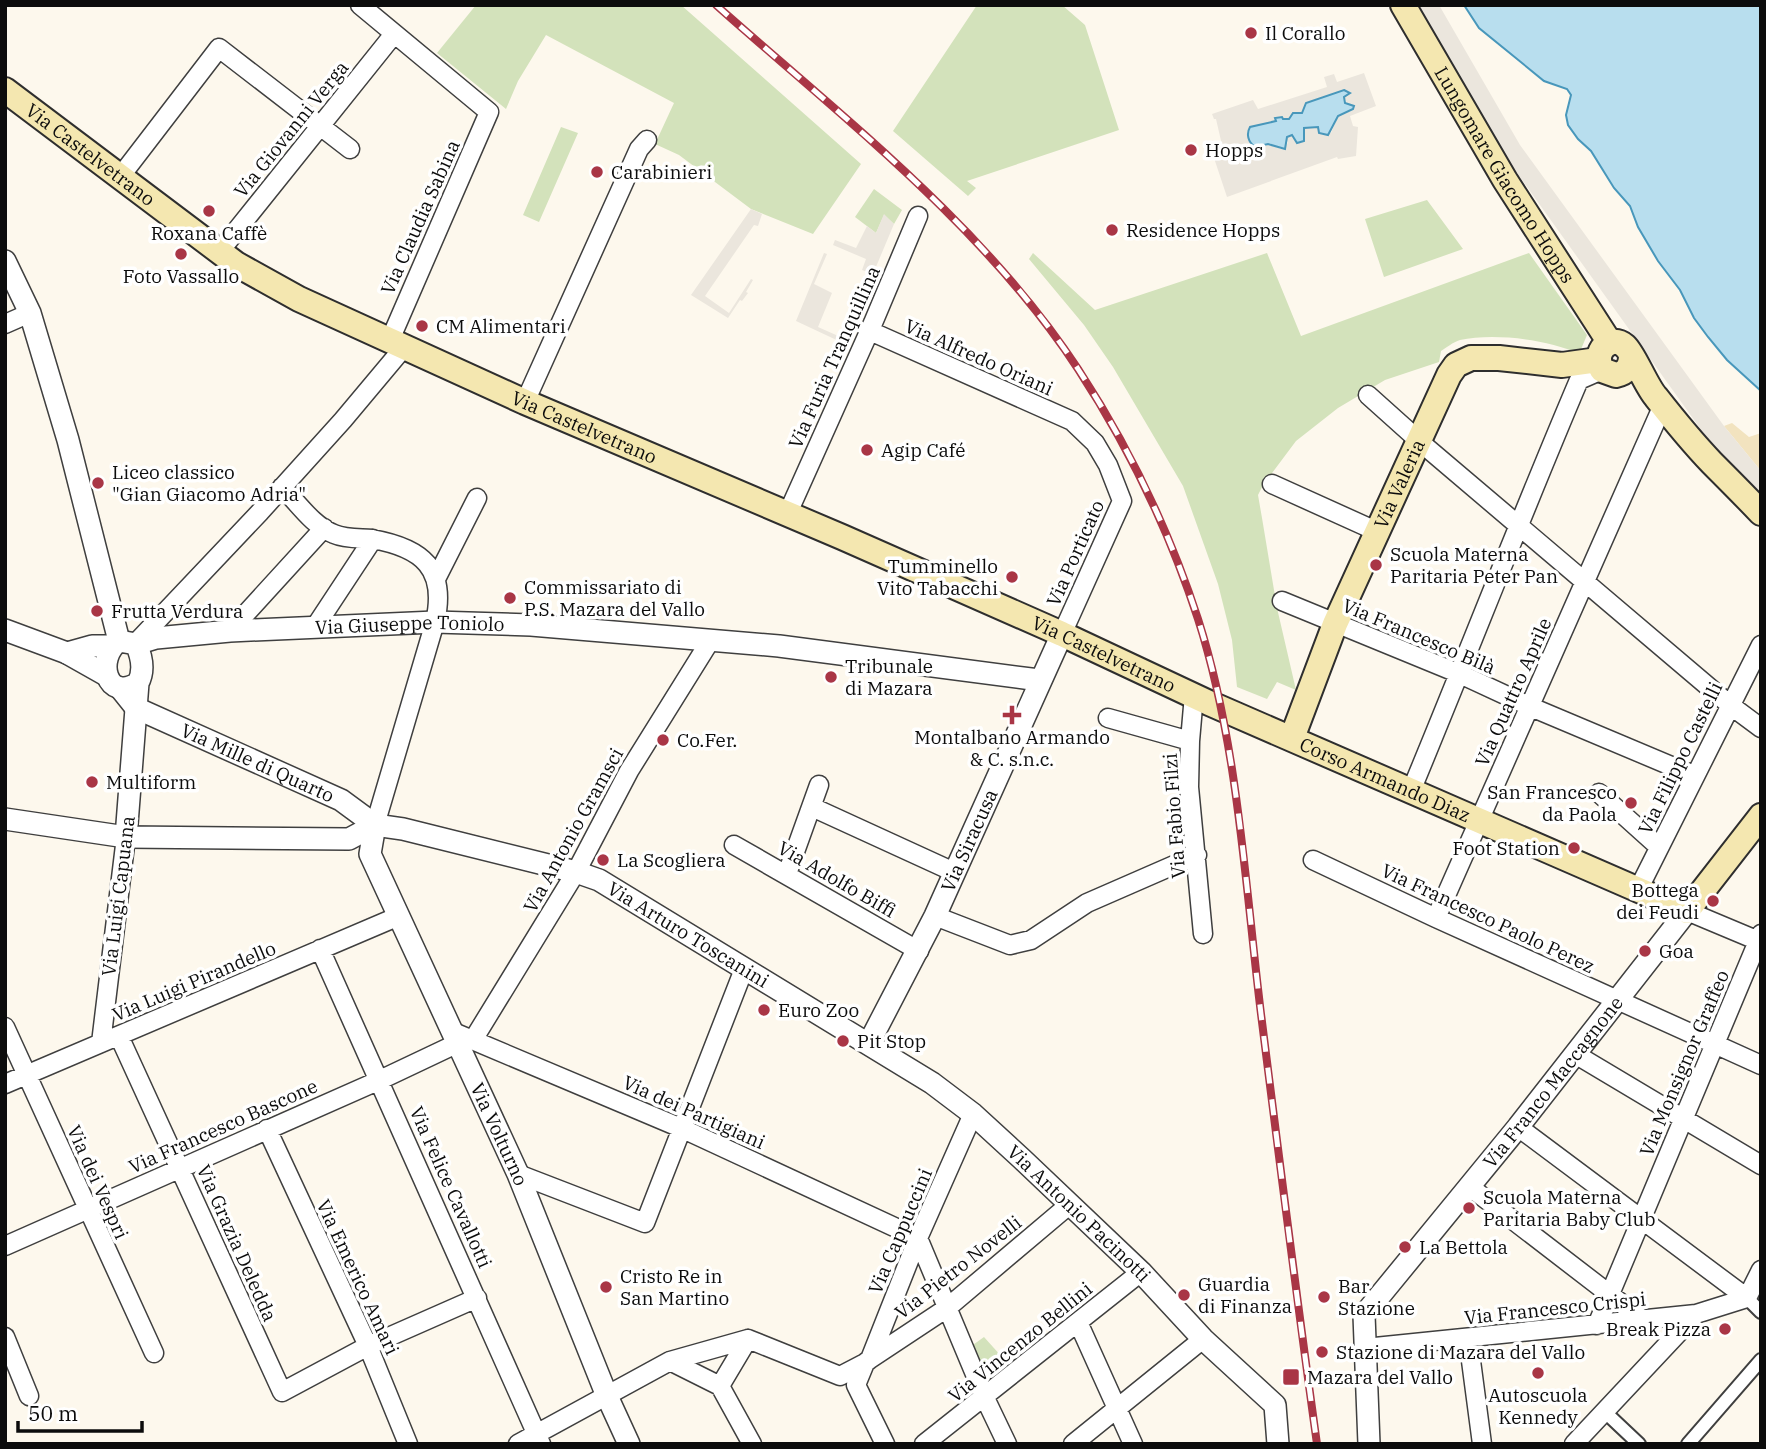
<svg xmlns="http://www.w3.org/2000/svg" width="1766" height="1449" font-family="'IBM Plex Serif',serif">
<rect width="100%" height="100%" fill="#fdf8ed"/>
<path fill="#d3e2bb" d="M476,5H681L861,164L813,234L751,209L679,155L655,144L674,103L546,35L518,81L506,109L437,53Z
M977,5H1062L1085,25L1119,130L967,181L976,188L968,196L893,131Z
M561,127L578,133L539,222L523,215Z
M874,189L902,210L894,224L884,215L876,233L855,217Z
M1427,200L1463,249L1384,277L1365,219Z
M1033,253L1095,310L1267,253L1301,336L1529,253L1587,335L1579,354C1548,339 1493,333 1460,340C1453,342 1446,348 1441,351L1439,362L1385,380L1338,408L1296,441L1263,485L1258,495L1262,518L1277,608L1296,690L1277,682L1267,699L1237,687L1232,640L1218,584L1183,486L1113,367L1084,325L1029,259Z
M1027,1335L1034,1343L984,1383L970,1347L984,1337L1002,1357Z"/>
<path fill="#f2e3bf" d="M1732,423L1749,437L1761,433V471L1724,426Z"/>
<path fill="#ebe6dd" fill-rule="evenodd" d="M1419,5H1439L1520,145L1724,426L1761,471V497L1744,481L1702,431L1512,166Z
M1364,73L1376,106L1350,116L1353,126L1358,127L1356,156L1338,159L1337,157L1227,197L1211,149L1218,150L1222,145L1216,119H1214L1212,114L1253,100L1258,109L1327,87L1324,77L1334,74L1337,82ZM1349,94L1344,97L1351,111L1338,116L1331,133L1318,127L1303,128L1305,138L1292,135L1286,137L1288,143L1281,149L1268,144L1255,147L1250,127L1276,121V118L1282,117L1286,120L1289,119Z
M751,209L762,214L758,226L754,225L705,296L729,313L751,279L753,280L746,292L748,293L742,301L740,300L728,318L691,295Z
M884,214L894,224L873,274L862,270L866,259L833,245L835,240L856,248L867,226L876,233Z
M824,253L827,254L814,284L832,293L818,327L845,339L843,343L796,321Z"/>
<path fill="#b8deee" stroke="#4897bb" stroke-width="2" d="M1464,5H1761V391L1727,360L1708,337L1694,318L1680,290L1658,261L1638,227L1630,206L1614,188L1591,151L1578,139L1568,125L1566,115L1571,95L1567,89L1544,81L1479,28Z
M1344,90L1350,93L1344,97L1345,103L1354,106L1353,109L1338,116L1328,135L1319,133L1318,127L1304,128V141L1297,143L1292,135L1287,137L1285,149L1268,144L1255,147C1248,142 1246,134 1250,127L1276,121L1275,118L1282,117L1283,119H1289L1293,113H1302L1306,103Z"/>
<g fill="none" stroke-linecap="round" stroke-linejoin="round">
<defs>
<path id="pedestrian" d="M1747,1298L1761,1312
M1604,1411L1639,1444
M1688,1444L1761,1360"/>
<path id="minor" d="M360,5L489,112L390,340
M120,177L219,48L350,149
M220,251L394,34
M5,324L30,313
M870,331L1072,421L1095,443L1108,465L1122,501L1062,634
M1368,395L1426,447L1730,705L1761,728
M525,402L639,149L647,140
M1272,484L1376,531
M282,487C298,503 313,526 334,534C345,539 360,538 372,539C423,548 447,569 435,622L375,825
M787,515L873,323L918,216
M437,577L477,498
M1282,601L1460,674L1531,707L1695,776
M315,627L373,539
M230,631L324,528
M135,644L260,512L343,420L405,346
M1194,695L1190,741L1189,787L1203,934
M1108,718L1190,741
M1411,791C1468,654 1521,516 1579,380L1602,370
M1599,793L1659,847
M812,807L954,872
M734,845L919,951
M1313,860L1436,918L1761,1065
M787,874L819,785
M1638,890L1761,645
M1687,911L1761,942
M935,916L1010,945L1031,940L1087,903L1197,855
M1436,918L1663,405
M320,949L541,1444
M5,1027L154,1353
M451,1031L681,1128L918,1238L985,1398L1007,1444
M119,1036L282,1392L368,1346L477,1298
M473,1040L576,872L629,771L710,641
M101,1043L126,837
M1575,1054L1761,1165
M5,1084L399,916
M1518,1127L1747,1298
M267,1129L368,1346L408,1444
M518,1174L645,1223L744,969
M1470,1187L1643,1320
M5,1246L380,1080L456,1044
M1747,1298L1761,1270
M1078,1322L1133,1444
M1597,1325L1761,934
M5,1337L29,1396
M1468,1338L1482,1444
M1365,1348L1696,1314L1747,1298
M870,1359L947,1308L1069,1205
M670,1361L720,1386
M856,1385L865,1363L870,1359L918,1238L973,1114
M856,1385L885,1444
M720,1386L752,1444
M720,1386L748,1339
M518,1444L670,1361L748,1339L840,1376L865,1363
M924,1444L1141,1272
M1073,1444L1203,1339
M1574,1444L1696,1314"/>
<g id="tertiary">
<path d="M5,261L30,313L68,440L119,641"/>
<path d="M5,630L67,653L106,675"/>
<path id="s1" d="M136,644L156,638L230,631L435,622L531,625L779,646L1039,680"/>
<path d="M67,653L92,646H112"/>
<path id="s2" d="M120,688L136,708L341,800L375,825L403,829L576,872L599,880L932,1083L973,1114L1022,1159L1141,1272L1203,1339L1275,1405L1278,1444"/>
<path d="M5,819L126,837L349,839L375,825"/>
<path id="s3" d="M375,825L370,854L518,1174L607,1396L629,1444"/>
<path d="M126,837L138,683C145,670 142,657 136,644L119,641C95,658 106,703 138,683"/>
<path id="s4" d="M869,1043L935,916L1062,634"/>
<path id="s5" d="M1369,1444L1364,1315L1518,1127L1687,911"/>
</g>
<g id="secondary">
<path id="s6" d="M1403,5L1505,180L1610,343"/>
<path id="s7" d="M5,90L236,264L299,299L525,402L842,537L1062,634L1209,703L1687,911L1761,816"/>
<path d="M1631,356C1631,367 1626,373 1616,375L1602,370C1592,352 1610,333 1625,346C1634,354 1646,386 1656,397C1674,420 1692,442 1712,463C1728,479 1745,496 1761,513"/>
<path id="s8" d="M1292,738L1335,624L1449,375L1456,365L1471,358H1499L1562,365L1598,360"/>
</g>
</defs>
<use href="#pedestrian" stroke="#3f3f3f" stroke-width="16"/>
<use href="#minor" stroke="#3f3f3f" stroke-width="21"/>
<use href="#tertiary" stroke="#3f3f3f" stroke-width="24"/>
<use href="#secondary" stroke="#2e2e2e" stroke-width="28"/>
<use href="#pedestrian" stroke="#fff" stroke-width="12"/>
<use href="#minor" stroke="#fff" stroke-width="18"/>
<use href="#tertiary" stroke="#fff" stroke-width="21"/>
<use href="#secondary" stroke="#f4e7b0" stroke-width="24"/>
<defs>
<path id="rail" d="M716,5C842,117 985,227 1078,369C1129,447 1169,530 1198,619C1238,744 1245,884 1261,1014C1279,1157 1297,1301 1317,1444"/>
</defs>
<use href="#rail" stroke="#a93646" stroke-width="8"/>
<use href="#rail" stroke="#fff" stroke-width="5" stroke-dasharray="16" stroke-linecap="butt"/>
</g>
<g fill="#a93646" stroke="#fff" stroke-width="2.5">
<circle cx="1251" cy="33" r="7"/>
<circle cx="1191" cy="150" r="7"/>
<circle cx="597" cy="172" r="7"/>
<circle cx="209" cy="211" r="7"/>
<circle cx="1112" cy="230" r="7"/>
<circle cx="181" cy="254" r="7"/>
<circle cx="422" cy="326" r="7"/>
<circle cx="867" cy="450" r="7"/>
<circle cx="98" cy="483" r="7"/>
<circle cx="1376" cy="565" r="7"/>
<circle cx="1012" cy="577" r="7"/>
<circle cx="510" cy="598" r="7"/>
<circle cx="97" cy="611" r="7"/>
<circle cx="831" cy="677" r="7"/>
<path d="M1008.5 704.5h7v7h7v7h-7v7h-7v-7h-7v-7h7z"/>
<circle cx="663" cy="740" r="7"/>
<circle cx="92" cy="782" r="7"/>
<circle cx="1631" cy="803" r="7"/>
<circle cx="1574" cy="848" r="7"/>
<circle cx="603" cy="860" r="7"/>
<circle cx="1713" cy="901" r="7"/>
<circle cx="1645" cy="951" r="7"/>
<circle cx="764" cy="1010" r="7"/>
<circle cx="843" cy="1041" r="7"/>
<circle cx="1469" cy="1208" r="7"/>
<circle cx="1405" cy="1247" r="7"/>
<circle cx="606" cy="1287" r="7"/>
<circle cx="1184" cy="1295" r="7"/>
<circle cx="1324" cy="1297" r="7"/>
<circle cx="1725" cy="1329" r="7"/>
<circle cx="1322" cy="1352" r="7"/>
<circle cx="1538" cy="1373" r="7"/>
<rect x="1282" y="1368" width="18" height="18" rx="3.5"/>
</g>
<g text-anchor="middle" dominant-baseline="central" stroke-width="7" stroke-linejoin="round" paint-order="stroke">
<g font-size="19" fill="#0c0c0c" stroke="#fff" text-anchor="start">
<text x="1265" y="33">Il Corallo</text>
<text x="1205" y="150">Hopps</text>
<text x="611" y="172">Carabinieri</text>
<text x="1126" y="230">Residence Hopps</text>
<text x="209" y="233" text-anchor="middle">Roxana Caffè</text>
<text x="181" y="276" text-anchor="middle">Foto Vassallo</text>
<text x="436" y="326">CM Alimentari</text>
<text x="881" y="450">Agip Café</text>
<text x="112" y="472">Liceo classico<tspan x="112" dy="22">"Gian Giacomo Adria"</tspan></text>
<text x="1390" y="554">Scuola Materna<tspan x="1390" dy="22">Paritaria Peter Pan</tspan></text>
<text x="998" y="566" text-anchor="end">Tumminello<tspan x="998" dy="22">Vito Tabacchi</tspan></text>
<text x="524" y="587">Commissariato di<tspan x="524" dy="22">P.S. Mazara del Vallo</tspan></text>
<text x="111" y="611">Frutta Verdura</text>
<text x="845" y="666">Tribunale<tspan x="845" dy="22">di Mazara</tspan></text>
<text x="1012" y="737" text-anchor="middle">Montalbano Armando<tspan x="1012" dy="22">&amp; C. s.n.c.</tspan></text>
<text x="677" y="740">Co.Fer.</text>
<text x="106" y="782">Multiform</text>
<text x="1617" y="792" text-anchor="end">San Francesco<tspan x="1617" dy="22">da Paola</tspan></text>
<text x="1560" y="848" text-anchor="end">Foot Station</text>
<text x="617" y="860">La Scogliera</text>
<text x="1699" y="890" text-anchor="end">Bottega<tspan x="1699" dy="22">dei Feudi</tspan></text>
<text x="1659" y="951">Goa</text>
<text x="778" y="1010">Euro Zoo</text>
<text x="857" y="1041">Pit Stop</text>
<text x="1483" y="1197">Scuola Materna<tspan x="1483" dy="22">Paritaria Baby Club</tspan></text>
<text x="1419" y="1247">La Bettola</text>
<text x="620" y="1276">Cristo Re in<tspan x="620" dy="22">San Martino</tspan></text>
<text x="1198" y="1284">Guardia<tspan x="1198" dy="22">di Finanza</tspan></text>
<text x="1338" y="1286">Bar<tspan x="1338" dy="22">Stazione</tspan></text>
<text x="1711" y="1329" text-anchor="end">Break Pizza</text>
<text x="1336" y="1352">Stazione di Mazara del Vallo</text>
<text x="1307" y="1377">Mazara del Vallo</text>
<text x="1538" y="1395" text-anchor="middle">Autoscuola<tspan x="1538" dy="22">Kennedy</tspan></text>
</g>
<g font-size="19" fill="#0c0c0c" stroke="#fff">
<text transform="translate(291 129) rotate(-51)">Via Giovanni Verga</text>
<text stroke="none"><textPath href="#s7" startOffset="107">Via Castelvetrano</textPath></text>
<text stroke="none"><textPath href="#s6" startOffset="198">Lungomare Giacomo Hopps</textPath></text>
<text transform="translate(420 217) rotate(-66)">Via Claudia Sabina</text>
<text transform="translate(834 357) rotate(-66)">Via Furia Tranquillina</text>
<text transform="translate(979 357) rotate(24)">Via Alfredo Oriani</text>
<text stroke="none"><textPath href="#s7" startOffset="674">Via Castelvetrano</textPath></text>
<text stroke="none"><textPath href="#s8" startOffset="276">Via Valeria</textPath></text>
<text transform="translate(1075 553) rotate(-66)">Via Porticato</text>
<text stroke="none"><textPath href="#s1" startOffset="275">Via Giuseppe Toniolo</textPath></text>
<text transform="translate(1419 636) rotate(23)">Via Francesco Bilà</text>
<text stroke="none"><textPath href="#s7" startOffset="1241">Via Castelvetrano</textPath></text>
<text transform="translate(1513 692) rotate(-66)">Via Quattro Aprile</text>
<text transform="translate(1680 758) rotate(-64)">Via Filippo Castelli</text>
<text stroke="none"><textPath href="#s2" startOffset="159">Via Mille di Quarto</textPath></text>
<text stroke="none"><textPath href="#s7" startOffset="1549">Corso Armando Diaz</textPath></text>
<text transform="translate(1174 816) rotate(-94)">Via Fabio Filzi</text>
<text transform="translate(573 830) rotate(-61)">Via Antonio Gramsci</text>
<text stroke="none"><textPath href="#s4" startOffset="226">Via Siracusa</textPath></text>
<text transform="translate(837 879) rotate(30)">Via Adolfo Biffi</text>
<text transform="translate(118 896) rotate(-83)">Via Luigi Capuana</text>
<text transform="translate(1488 918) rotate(25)">Via Francesco Paolo Perez</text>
<text stroke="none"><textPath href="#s2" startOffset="628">Via Arturo Toscanini</textPath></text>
<text transform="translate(194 981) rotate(-23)">Via Luigi Pirandello</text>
<text transform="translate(1684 1063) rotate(-67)">Via Monsignor Graffeo</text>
<text stroke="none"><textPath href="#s5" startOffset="429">Via Franco Maccagnone</textPath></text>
<text transform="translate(694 1112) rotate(24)">Via dei Partigiani</text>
<text transform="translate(223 1126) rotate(-24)">Via Francesco Bascone</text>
<text stroke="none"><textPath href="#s3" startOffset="338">Via Volturno</textPath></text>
<text transform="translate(98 1182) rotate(66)">Via dei Vespri</text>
<text transform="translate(451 1187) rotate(66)">Via Felice Cavallotti</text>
<text stroke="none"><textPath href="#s2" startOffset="1110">Via Antonio Pacinotti</textPath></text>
<text transform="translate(900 1231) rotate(-67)">Via Cappuccini</text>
<text transform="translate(237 1243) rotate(66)">Via Grazia Deledda</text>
<text transform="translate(958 1267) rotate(-38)">Via Pietro Novelli</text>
<text transform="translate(358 1277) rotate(65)">Via Emerico Amari</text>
<text transform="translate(1555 1308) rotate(-6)">Via Francesco Crispi</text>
<text transform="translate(1020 1342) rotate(-39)">Via Vincenzo Bellini</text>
</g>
</g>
<rect width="1766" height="1449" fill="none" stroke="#0c0c0c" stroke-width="14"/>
<path d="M18 1421v10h124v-10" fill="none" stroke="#0c0c0c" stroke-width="3.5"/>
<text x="28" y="1421" font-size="21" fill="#0c0c0c" stroke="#ffffff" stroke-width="5" paint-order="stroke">50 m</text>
</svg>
